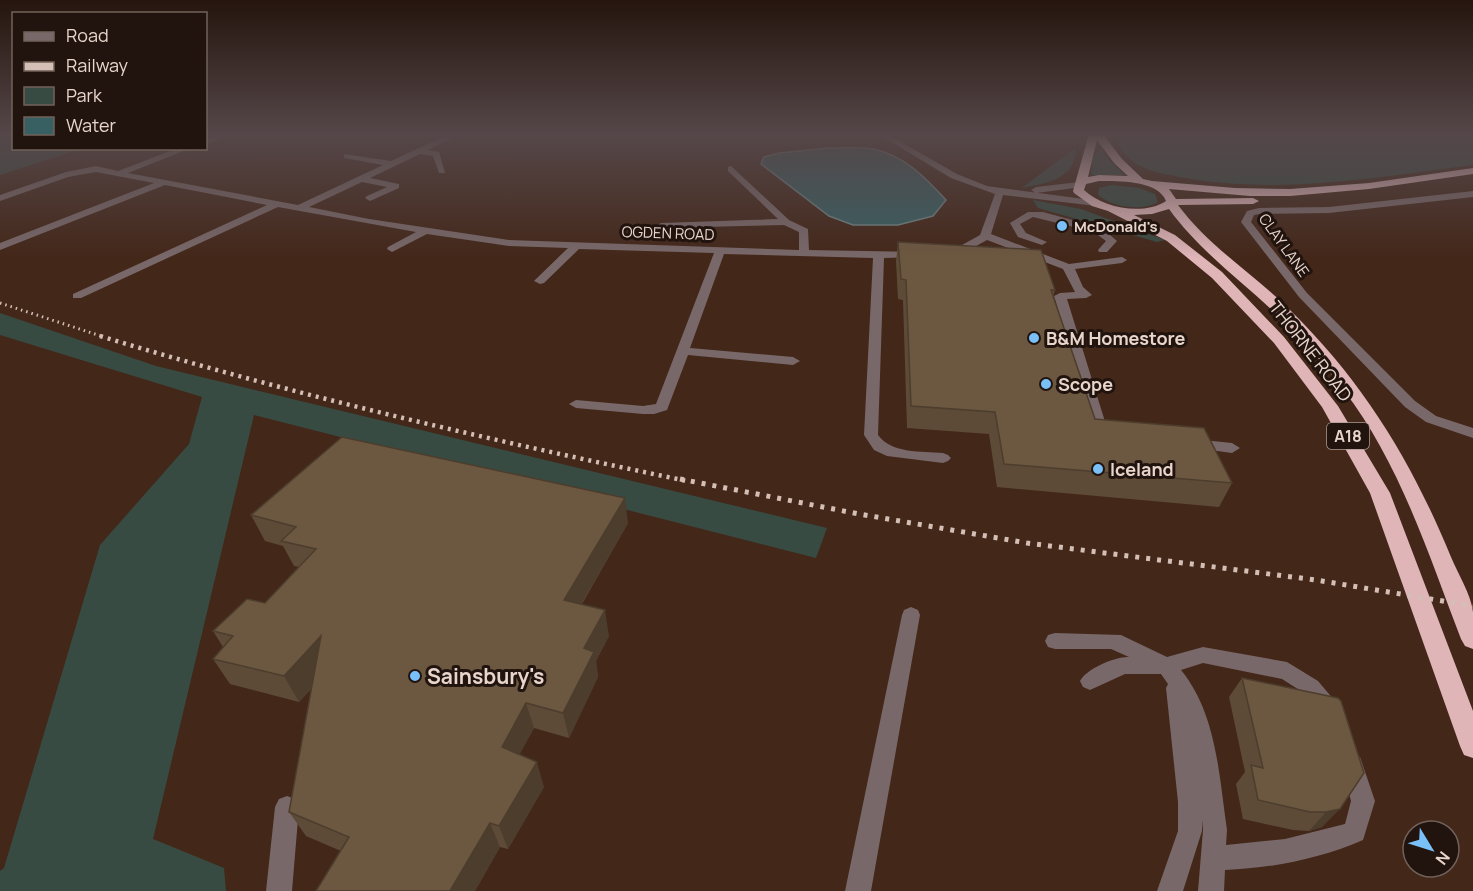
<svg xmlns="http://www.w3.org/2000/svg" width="1473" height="891" font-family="Manrope,sans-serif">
<rect width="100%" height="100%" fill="#432719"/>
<path fill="#384b42" d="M0,134H13L14,148L80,149L0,175Z
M1113,134H1473V165C1379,177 1286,194 1191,179C1175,176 1154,173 1138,165C1127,159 1118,146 1113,134Z
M1076,147C1076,179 1048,183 1022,188Z
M1101,149L1112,163L1125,175H1091L1092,158Z
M1112,185L1139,188L1155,194L1158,202C1142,212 1112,207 1098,195L1099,188Z
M1033,200L1081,209L1165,240L1157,242L1038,208Z
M0,313L156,366L827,528L816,558L254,415L153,839L224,868L226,891H0V871L4,868L100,545L189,444L202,397L0,335Z"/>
<path fill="#385f62" stroke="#6d8282" stroke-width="1.5" d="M829,148C843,148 859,146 873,149C904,155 926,178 946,200L933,216L898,225H853L829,216L761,164L764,157L779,153Z"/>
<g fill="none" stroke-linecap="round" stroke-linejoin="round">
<path fill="#796869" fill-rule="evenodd" d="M221,134H231L206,144V139Z
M449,134H459L428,150L439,152L445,173H439L433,156L420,154L370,178L399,184V188L370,201L365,198L367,196L387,187L362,182L309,207L369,219L509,240L799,250V232L784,225L657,228L656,226L661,223L778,219L728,171V167L731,166L789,220L808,229L809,250L921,252V256L917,257L884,258L878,435C892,454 921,451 943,453L948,455L951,458L948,461L943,463L887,456L874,450L864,435L873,258L724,254L690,348L793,357L800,361L793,365L688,355L667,410L654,414H643L576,408L569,404L576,400L643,406L656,404L714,253L579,249L544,283L540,284L534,281L536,279L568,248L509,246L427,234L392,252L387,249L388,247L416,232L278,207L81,298H73V294L267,205L165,185L0,250V243L154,183L96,172L68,177L0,201V195L66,172L96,166L118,171L178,148H191L128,173L298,205L383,165L344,158V154L391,161Z
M878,134H887L957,174L987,186L1099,201V205L1096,206L1003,195L991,234L1069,264L1122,257L1127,260L1122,263L1075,269L1083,287L1092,295L1086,298L1067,299L1107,428L1114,435L1112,438H1102L1093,430L1054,296L1060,293L1075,292L1063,269L987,240L969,250L946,254V250L962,245L980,235L995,194L951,178Z
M1079,182L1083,185L1082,187L1036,193L1031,190L1036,187Z
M1473,191V197L1329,213L1259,214L1254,215L1251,222L1307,293L1415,401L1436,416L1473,428V438L1426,422L1405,407L1299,297L1241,222L1247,211L1259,208L1329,207Z
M1028,212H1043L1102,228L1117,241L1107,252H1099L1098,250L1106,241L1094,232L1033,217L1020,224L1026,233L1047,242L1042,245L1018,237L1010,223Z
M1193,439L1232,443L1240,448L1232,453L1188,447L1186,444Z
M911,607L918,610L920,615L871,891H845L902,615L904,610Z
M1055,633L1121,635L1167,657L1203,647L1287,662L1318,681L1340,707L1336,714L1329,716L1322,714L1304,693L1282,679L1203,663L1181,670C1217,714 1219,776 1227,830L1226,845L1285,839L1345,824L1351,801L1341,764L1344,757L1352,754L1360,757L1375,801L1363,840C1319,859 1273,868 1225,870L1224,891H1198L1203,830L1202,820V831L1183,891H1157L1178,831V802L1166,688L1168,684L1161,674H1125L1090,690L1083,687L1080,681C1086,669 1116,656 1129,657L1111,649H1055L1048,647L1045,641L1048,635Z
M287,796L295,799L299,807L292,891H266L275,807L279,799Z"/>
<path fill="#dfb5b8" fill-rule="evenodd" d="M1089,134H1103L1122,159L1143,179L1152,181L1235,188L1290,189L1369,183L1473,168V174L1369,189L1290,196H1250L1169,189L1176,199L1253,198L1259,201L1253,204L1178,205C1209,247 1254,274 1291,311C1364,383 1412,462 1451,557C1458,574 1471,594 1473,612C1473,624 1473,637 1473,649L1465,646L1461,639C1436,574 1414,507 1380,446C1359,407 1331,372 1302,340C1260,293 1206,260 1169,209L1152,214L1134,215L1175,235L1222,272L1284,337L1338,406L1390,493L1473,711V758L1464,755L1460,746L1370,493L1322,407L1274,343L1212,278L1167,241L1108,211L1092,206L1074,193L1073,191ZM1097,140L1114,163L1128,176L1099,175L1088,177ZM1099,181C1118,181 1158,180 1166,201C1143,216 1103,208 1084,190L1086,184Z"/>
<path stroke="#d3bfb5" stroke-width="3" stroke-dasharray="1.5 4" stroke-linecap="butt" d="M0,303L104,337"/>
<path stroke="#d3bfb5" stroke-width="4.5" stroke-dasharray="3 5" stroke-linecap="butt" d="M100,336C293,395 489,440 687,481"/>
<path stroke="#d3bfb5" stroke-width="5" stroke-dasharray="4 7" stroke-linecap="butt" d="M680,479L859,514L1027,543L1316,580L1473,606"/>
</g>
<path fill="#5d4b37" d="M898,242L1055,290L1053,297L1095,419L1232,483L1219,507L997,487L989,434L907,428L903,300L898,299L896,261Z
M251,515L628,523L582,604L609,636L596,661L598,677L569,738L534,728L519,755L544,787L508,849L500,847L475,891H316L341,851L306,836L289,812L312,688L299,702L230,684L213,659L223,647L213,631L265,603L299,567L294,566L283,546L265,541Z
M1242,678L1364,773L1322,827L1309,831L1293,830L1243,819L1236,784L1245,772L1229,697Z"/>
<path fill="#4c3d2d" d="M625,498L628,523L569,625L564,600Z
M605,610L609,636L596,661L598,677L569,738L563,713L584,648Z
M321,636L334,662L299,702L284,676Z
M526,703L534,728L510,772L502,747Z
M537,762L544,787L508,849L499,826Z
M1340,809L1322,827L1309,831L1326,812Z
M490,823L500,847L475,891H450Z"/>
<path fill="#6c5740" stroke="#4c3d2d" stroke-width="1.5" d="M898,242L1041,250L1055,290H1051L1095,419L1204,428L1232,483L1004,464L995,412L911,406L906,280L901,279Z
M342,437L625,498L564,600L605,610L584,648L594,652L563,713L526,703L502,747L537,762L499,826L490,823L450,891H316L349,837L289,812L321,636L284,676L213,659L233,636L213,631L247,599L265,603L316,549L281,541L296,527L251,515Z
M1242,678L1338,698L1341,701L1364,773L1340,809L1326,812H1310L1258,800L1251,765L1263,768Z"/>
<linearGradient id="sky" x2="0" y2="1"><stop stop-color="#25150e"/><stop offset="0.52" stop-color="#554749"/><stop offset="1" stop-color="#554749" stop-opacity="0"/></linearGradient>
<rect width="1473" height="258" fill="url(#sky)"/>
<g fill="#79bff8" stroke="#21140e" stroke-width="2">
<circle cx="1062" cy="226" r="6"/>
<circle cx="1034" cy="338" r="6"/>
<circle cx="1046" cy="384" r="6"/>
<circle cx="1098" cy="469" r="6"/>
<circle cx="415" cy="676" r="6"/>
</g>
<g text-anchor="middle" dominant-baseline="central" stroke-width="6" stroke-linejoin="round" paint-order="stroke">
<g font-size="15" font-weight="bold" fill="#e8d5cc" stroke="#21140e" text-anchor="start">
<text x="1074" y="226">McDonald's</text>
</g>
<g font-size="15" fill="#e8d5cc" stroke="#21140e">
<text transform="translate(668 233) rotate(2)">OGDEN ROAD</text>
<text transform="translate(1284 245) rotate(54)">CLAY LANE</text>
</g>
<rect fill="#21140e" stroke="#ac9b93" stroke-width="1.5" x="1327" y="423" width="42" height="26" rx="4.5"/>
<g font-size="16" font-weight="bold" fill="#e8d5cc">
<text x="1348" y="436">A18</text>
</g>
<g font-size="18" font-weight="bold" fill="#e8d5cc" stroke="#21140e" text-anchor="start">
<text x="1046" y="338">B&amp;M Homestore</text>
<text x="1058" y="384">Scope</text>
<text x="1110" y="469">Iceland</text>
</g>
<g font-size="18" fill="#e8d5cc" stroke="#21140e">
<text transform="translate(1311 351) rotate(52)">THORNE ROAD</text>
</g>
<g font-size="21" font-weight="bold" fill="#e8d5cc" stroke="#21140e" text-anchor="start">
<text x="427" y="676">Sainsbury's</text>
</g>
</g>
<rect x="12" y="12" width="195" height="138" fill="#21140e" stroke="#71615a" stroke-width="1.5"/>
<rect x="24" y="32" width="30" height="9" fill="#796869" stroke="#71615a" stroke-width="1.5"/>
<text x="66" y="42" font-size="18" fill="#e8d5cc">Road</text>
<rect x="24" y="62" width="30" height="9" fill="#d3bfb5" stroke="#71615a" stroke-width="1.5"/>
<text x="66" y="72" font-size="18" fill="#e8d5cc">Railway</text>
<rect x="24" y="87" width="30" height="18" fill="#384b42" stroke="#71615a" stroke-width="1.5"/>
<text x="66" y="102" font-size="18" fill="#e8d5cc">Park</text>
<rect x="24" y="117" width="30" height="18" fill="#385f62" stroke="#71615a" stroke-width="1.5"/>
<text x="66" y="132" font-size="18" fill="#e8d5cc">Water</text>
<g transform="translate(1431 849) rotate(128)"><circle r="28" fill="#21140e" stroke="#71615a" stroke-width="1.5"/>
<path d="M0-4.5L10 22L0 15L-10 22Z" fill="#79bff8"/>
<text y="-9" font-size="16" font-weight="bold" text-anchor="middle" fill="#e8d5cc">N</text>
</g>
</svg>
